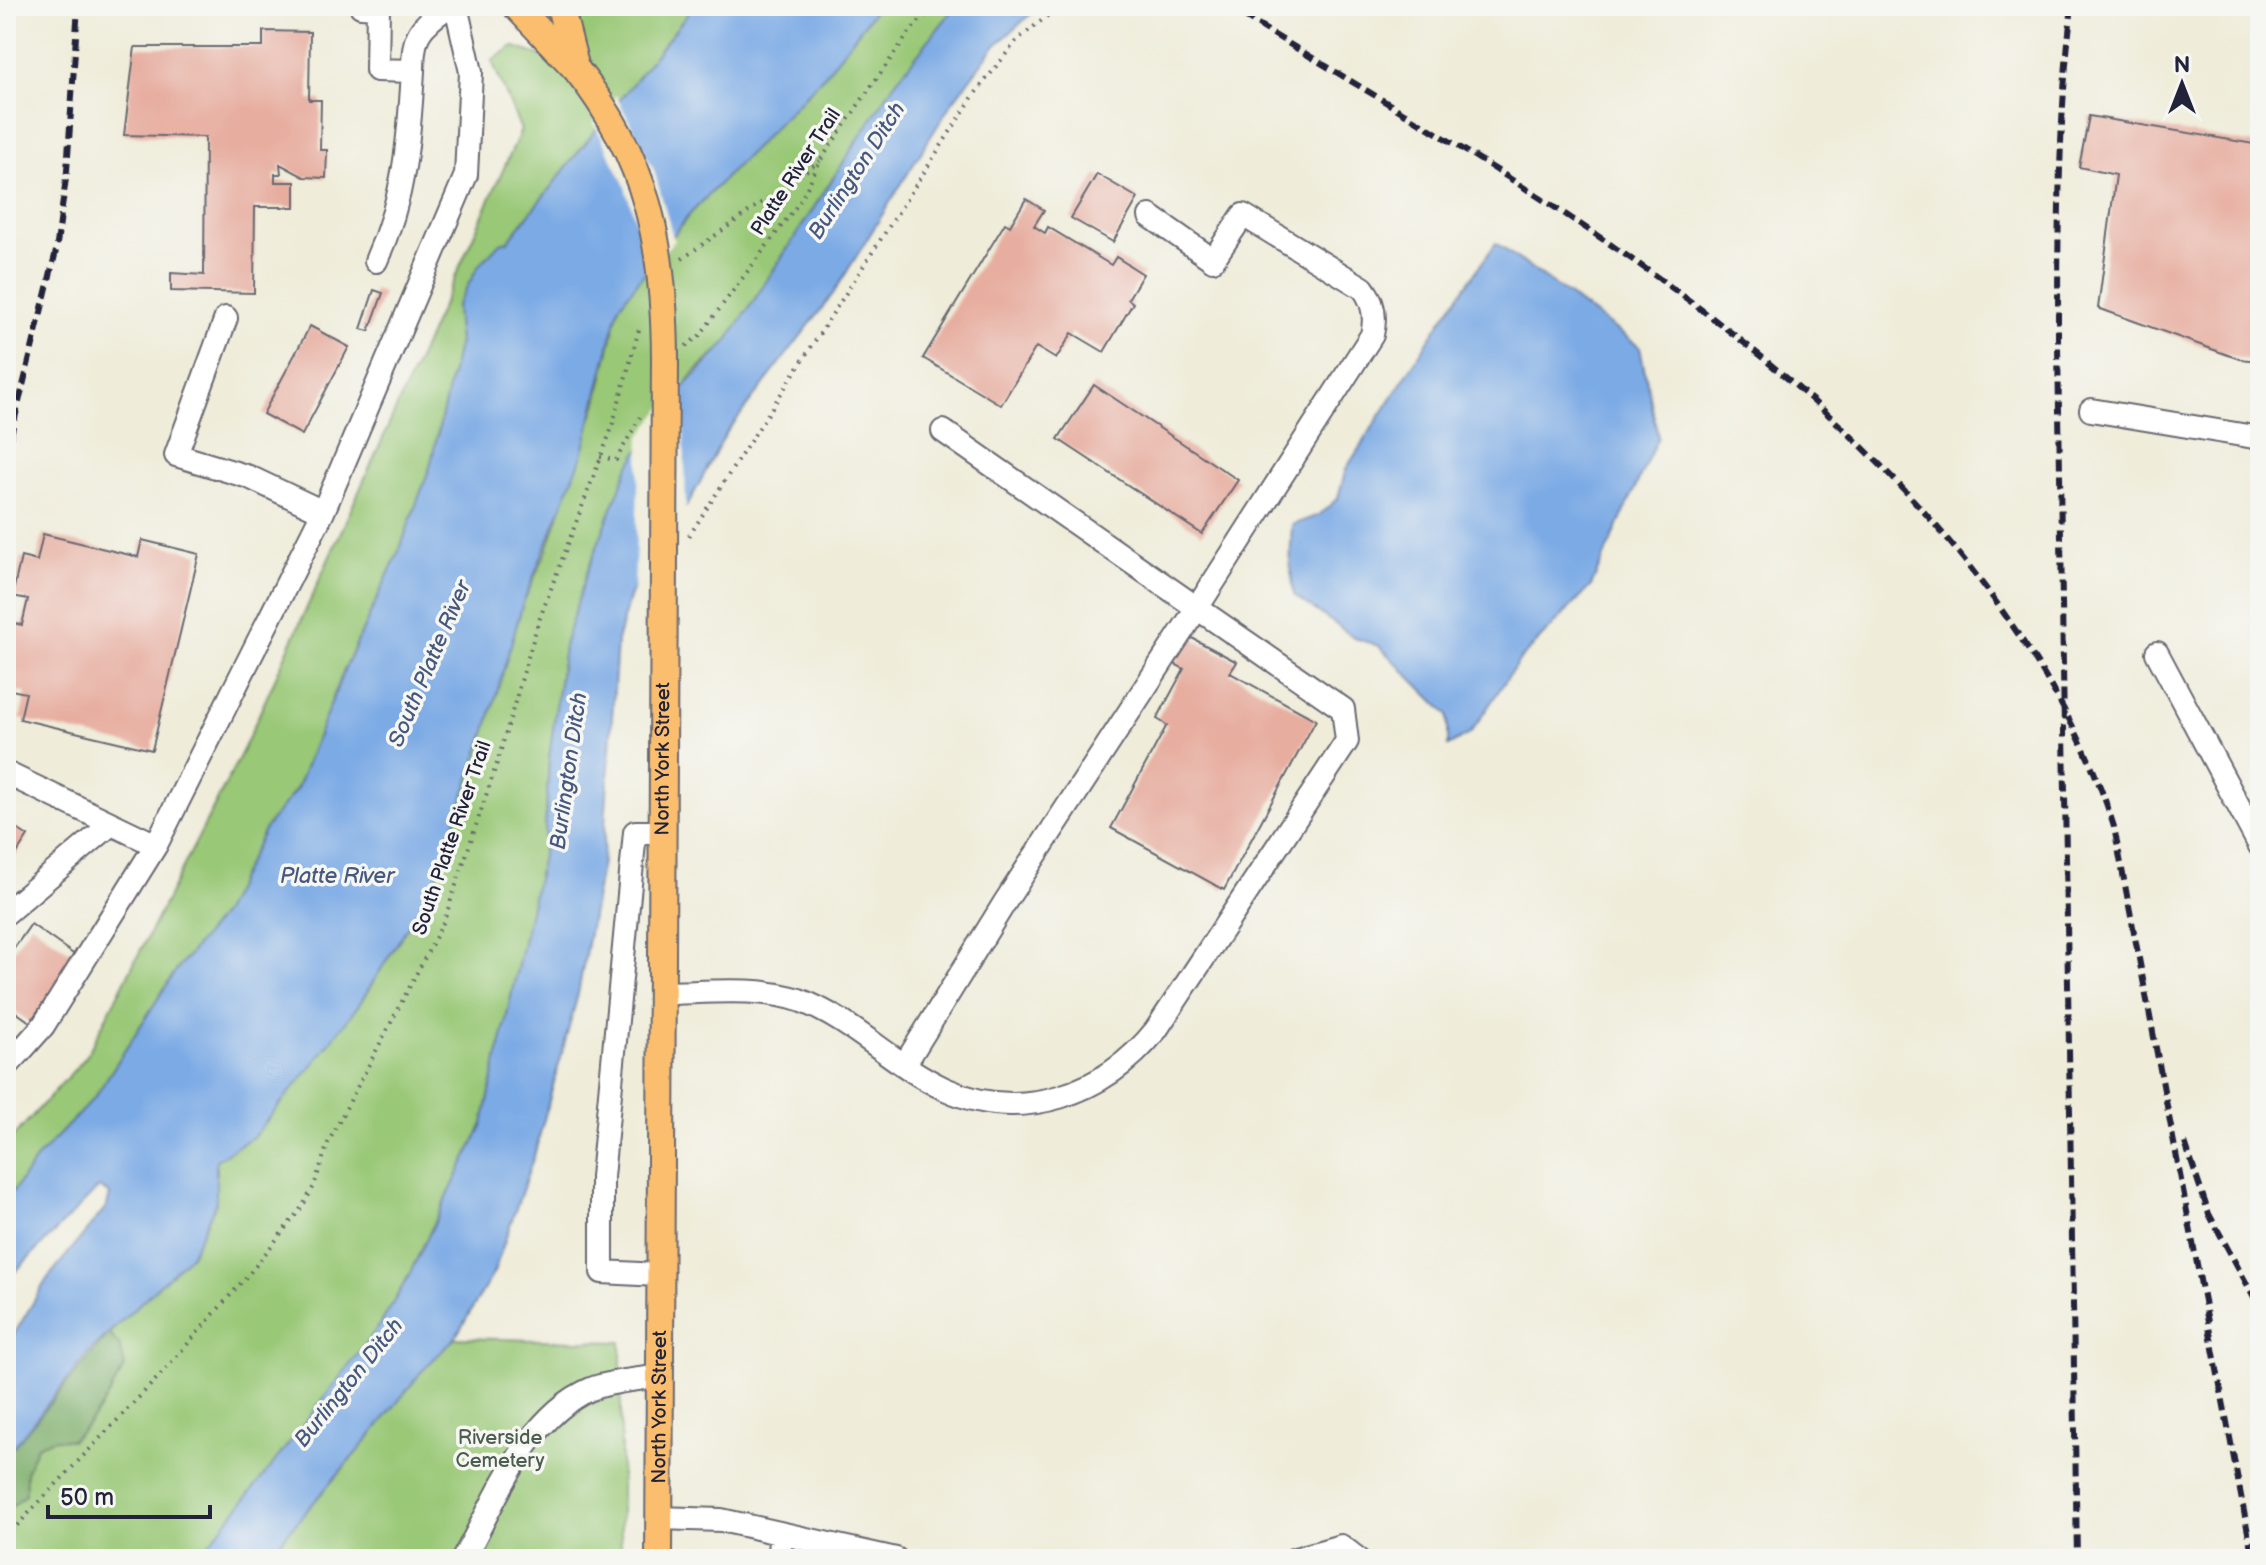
<svg xmlns="http://www.w3.org/2000/svg" width="2266" height="1565" font-family="'Balsamiq Sans',sans-serif">
<rect width="100%" height="100%" fill="#f6f6f2"/>
<filter id="ink" filterUnits="userSpaceOnUse"><feTurbulence type="fractalNoise" baseFrequency=".0125" numOctaves="2"/><feDisplacementMap in="SourceGraphic" scale="16" xChannelSelector="R" yChannelSelector="G"/><feConvolveMatrix kernelMatrix="1 2 1 2 8 2 1 2 1" color-interpolation-filters="sRGB"/></filter>
<filter id="wash" filterUnits="userSpaceOnUse"><feTurbulence type="fractalNoise" baseFrequency=".006" numOctaves="4" result="noise"/><feDisplacementMap in="SourceGraphic" scale="32" xChannelSelector="R" yChannelSelector="G"/><feGaussianBlur stdDeviation="1.8" result="paint"/><feColorMatrix in="noise" values="0 0 0 0 0 0 0 0 0 0 0 0 0 0 0 0 0 1.4 0 .05"/><feComposite in="paint" operator="in"/></filter>
<g filter="url(#wash)">
<rect width="100%" height="100%" fill="#efecd9"/>
<path fill="#99c876" stroke="#5e7558" stroke-width="2" d="M571,6H694L456,307L459,342L430,467L399,551L343,673L297,788L264,830L223,913L175,972L95,1097L38,1157L6,1201V1145L86,1057L244,748L521,130L492,61L513,46L576,68Z
M878,6H956L894,84L727,342L694,373L627,470L586,575L564,646L549,759L544,847L483,1124L408,1277L380,1325L298,1435L205,1548L189,1559H6V1511L26,1494V1472L37,1446L54,1438L72,1440L116,1382L120,1347L109,1333L191,1255L216,1203L215,1160L254,1136L311,1067L360,1003L434,884L484,737L523,603L547,550L597,403L619,306L689,215L825,75Z
M455,1338L621,1342V1559H265L369,1438L422,1371Z"/>
<path fill="#7aac67" stroke="#4e6751" stroke-width="2" d="M109,1333L120,1347L125,1366C110,1393 96,1421 71,1440L54,1439L37,1446L26,1472V1494L6,1511V1456Z"/>
<path fill="#7caae5" stroke="#4f6690" stroke-width="2" d="M694,6H878L825,75L689,215L619,306L582,456L523,603L484,737L434,884L360,1003L311,1067L254,1136L216,1160V1203L191,1255L90,1351L6,1456V1348L47,1279L107,1206L110,1194L99,1187L6,1281V1201L38,1157L95,1097L175,972L223,913L264,830L297,788L343,673L399,551L430,467L459,342L456,307L479,265L500,243L508,241Z
M956,6H1040L994,47L951,104L833,294L725,435L691,499L630,595L617,641L603,856L578,994L534,1156L494,1272L455,1338L422,1371L369,1438L265,1559H189L205,1548L252,1491L380,1325L408,1277L483,1124L544,847L549,759L564,646L586,575L627,470L664,408L727,342L894,84Z
M1496,243L1640,347L1658,437L1591,586L1518,662L1470,734L1448,746V715L1379,646L1355,638L1294,595L1290,565L1292,525L1319,515L1338,498L1346,469L1441,321Z"/>
<path fill="#efecd9" d="M616,95L654,170L674,240L646,275L639,232L624,184L594,123Z
M683,380L686,513L634,592L640,437Z"/>
<g id="blocks">
<path fill="#e7aea0" d="M263,31L310,32L309,100H321L320,150H327L326,178L304,177L280,164L281,174H275V182H295V207H255L254,293L171,291V273L204,275L205,137L124,135L135,47H263Z
M2089,116L2260,145V361L2239,359L2098,308L2116,175L2079,167Z
M1097,174L1138,198L1113,242L1071,218Z
M1026,199L1044,210L1034,226L1045,233L1048,227L1111,265L1116,257L1143,274L1128,299L1133,303L1104,352L1072,333L1056,359L1036,347L1001,405L923,358L1005,223L1010,226Z
M374,290L383,293L369,331L361,329Z
M310,326L349,347L302,435L263,414Z
M1094,385L1238,480L1202,534L1058,439Z
M43,534L138,557L142,540L199,554L152,750L20,719L26,693L6,689V635L9,622L22,625L28,599L12,596L21,557L37,561Z
M1190,637L1237,662L1230,673L1316,720L1224,890L1111,828L1167,725L1157,719L1184,669L1175,664Z
M6,822L28,836L6,870Z
M31,924L76,956L30,1022L6,1005V960Z"/>
</g>
</g>
<g filter="url(#ink)">
<use href="#blocks" fill-opacity="0" stroke="#6a6972" stroke-width="2"/>
<g fill="none" stroke-linecap="round" stroke-linejoin="round">
<defs>
<path id="minor" d="M361,6L378,7L377,70L413,71C409,141 405,196 376,261
M413,71C413,33 419,28 449,6
M226,318L176,455L249,477L323,512L466,175L471,72L456,6
M2091,410L2260,438
M943,431L1197,608L1372,335C1376,318 1374,302 1363,288L1243,215L1213,260L1150,216
M2157,653L2260,846
M6,773L156,845
M6,913L111,824
M660,993C703,993 757,986 799,1000C852,1019 894,1066 945,1089C1022,1124 1105,1094 1156,1030L1347,741L1343,709L1197,608L1005,902L905,1064
M6,1042L19,1053L6,1067
M19,1053L43,1026L156,845L323,512
M658,1275L602,1272V1177L635,832H661
M659,1518L721,1520L896,1559
M463,1559C496,1501 526,1417 591,1389C611,1381 637,1380 659,1376
M778,1559L781,1534
M1295,1559L1341,1546L1358,1559"/>
<g id="major">
<path d="M516,6L576,69"/>
<path d="M560,6L575,65"/>
<path id="s1" d="M659,1559L665,357"/>
</g>
</defs>
<use href="#minor" stroke="#6a6972" stroke-width="26"/>
<use href="#major" stroke="#6a6972" stroke-width="30"/>
<path stroke="#6a6972" stroke-width="4" stroke-dasharray="2 6" stroke-linecap="butt" d="M682,259L820,161
M686,346L700,335L801,200L820,161L872,85L912,29L934,6
M600,457L616,460L640,417
M689,536L974,95L1017,40L1060,6
M6,1537L164,1371L254,1268L302,1207L314,1186L328,1143L444,921L498,760L538,623L611,430L640,326"/>
<use href="#minor" stroke="#fff" stroke-width="22"/>
<use href="#major" stroke="#fabe6e" stroke-width="26"/>
<path stroke="#22223b" stroke-width="6" stroke-dasharray="12 6" stroke-linecap="butt" d="M1227,6C1512,181 1823,344 2014,628C2056,690 2092,755 2114,827L2253,1559
M2072,6C2058,120 2058,233 2058,347L2077,1559
M6,455L56,251L67,171L78,6
M2185,1143L2209,1214L2260,1308"/>
<defs>
<path id="major-bridge" d="M576,69C648,159 664,244 665,357"/>
</defs>
<use href="#major-bridge" stroke="#6a6972" stroke-width="30" stroke-linecap="butt"/>
<use href="#major-bridge" stroke="#fabe6e" stroke-width="26"/>
</g>
</g>
<g text-anchor="middle" dominant-baseline="central" stroke-width="7" stroke-linejoin="round" paint-order="stroke">
<g font-size="20" fill="#22223b" stroke="#f6f6f2">
<text transform="translate(796 172) rotate(-57)">Platte River Trail</text>
<text stroke="none"><textPath href="#s1" startOffset="800">North York Street</textPath></text>
<text transform="translate(452 838) rotate(-71)">South Platte River Trail</text>
<text stroke="none"><textPath href="#s1" startOffset="152">North York Street</textPath></text>
</g>
<g font-size="20" fill="#4c5c50" stroke="#f6f6f2">
<text x="500" y="1438">Riverside<tspan x="500" dy="23">Cemetery</tspan></text>
</g>
<g font-size="22" font-style="italic" fill="#46587f" stroke="#f6f6f2">
<text transform="translate(857 171) rotate(-57)">Burlington Ditch</text>
<text transform="translate(430 664) rotate(-67)">South Platte River</text>
<text transform="translate(569 771) rotate(-82)">Burlington Ditch</text>
<text x="337" y="876">Platte River</text>
<text transform="translate(349 1383) rotate(-51)">Burlington Ditch</text>
</g>
</g>
<rect width="2266" height="1565" fill="none" stroke="#f6f6f2" stroke-width="32"/>
<g transform="translate(2182 84)" stroke="#f6f6f2" stroke-width="6" paint-order="stroke">
<path d="M0-6L14 30L0 20L-14 30Z" fill="#22223b"/>
<text y="-12" font-size="22" font-weight="bold" text-anchor="middle" fill="#22223b">N</text>
</g>
<path d="M48 1505v12h162v-12" fill="none" stroke="#22223b" stroke-width="4"/>
<text x="60" y="1505" font-size="24" fill="#22223b" stroke="#f6f6f2" stroke-width="6" paint-order="stroke">50 m</text>
</svg>
